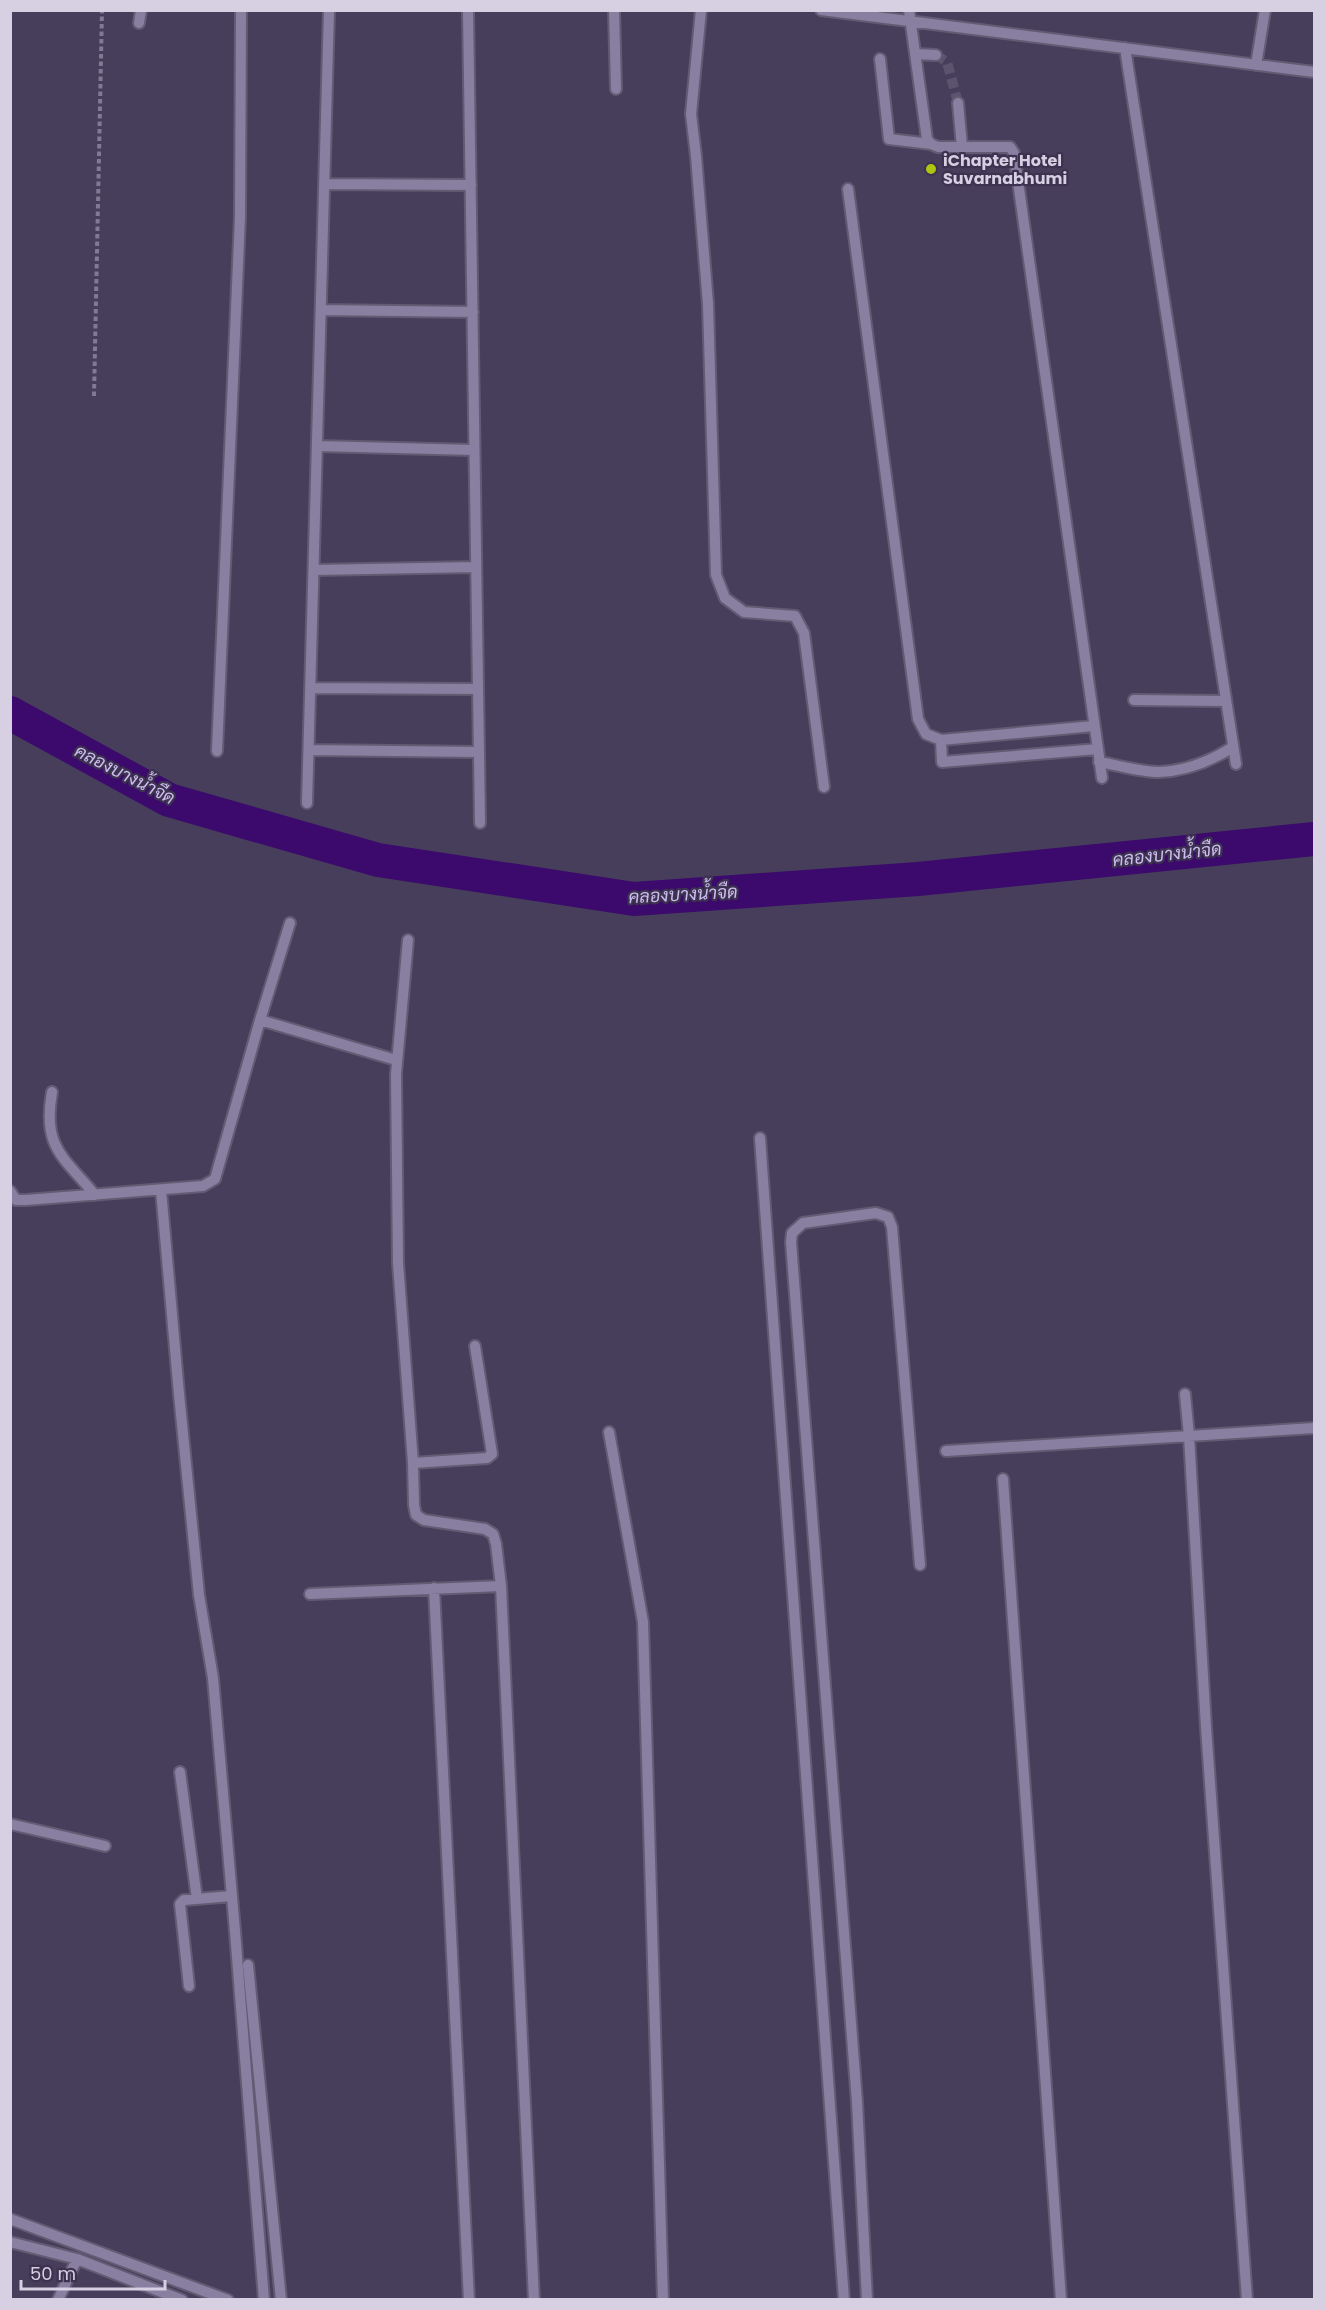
<svg xmlns="http://www.w3.org/2000/svg" width="1325" height="2310" font-family="Poppins,Sarabun,sans-serif">
<rect width="100%" height="100%" fill="#473e5b"/>
<g fill="none" stroke-linecap="round" stroke-linejoin="round">
<path stroke="#3b0a6c" stroke-width="34" d="M10,713L169,800L378,860L634,899L918,879L1314,839"/>
<path stroke="#5c546f" stroke-width="10" stroke-dasharray="10 5" stroke-linecap="butt" d="M936,55L947,62L958,103"/>
<defs>
<path id="minor" d="M468,10L480,823
M614,10L616,89
M701,10L691,114L696,156L708,304L716,575L725,598L744,612L795,616L804,633L824,787
M821,10L1314,72
M909,10L927,139L931,144L938,147H1010L1014,153L1102,778
M139,23L141,10
M1125,48L1236,764
M916,54L936,55
M880,59L889,139L931,144
M1256,65L1265,10
M958,103L962,147
M324,184L471,185
M848,189L918,719L926,734L941,740L1094,726
M321,310L473,312
M317,446L474,450
M314,570L476,567
M311,688L478,689
M1134,700L1226,701
M941,740L942,762L1098,749
M309,750L479,752
M217,751L240,217L241,10
M1099,762C1118,765 1140,772 1159,772C1186,771 1211,761 1233,747
M307,803L329,10
M408,940L396,1074L398,1263L413,1463L414,1505L416,1515L424,1520L485,1529L493,1534L496,1544L501,1586L534,2300
M260,1020L290,923
M52,1092C42,1148 64,1157 95,1195
M760,1138C788,1525 814,1912 844,2300
M161,1190L179,1394L199,1595L213,1678L235,1931L264,2300
M10,1191L16,1200H26L203,1186L215,1179L260,1020L396,1060
M609,1432L643,1622L663,2300
M946,1451L1189,1436L1185,1394
M413,1463L487,1458L492,1454L475,1346
M1003,1479L1061,2300
M434,1588L469,2300
M310,1594L501,1586
M180,1772L197,1899
M10,1824L105,1846
M248,1965L281,2300
M189,1986L180,1904L184,1900L232,1896
M10,2219L228,2300
M10,2242L77,2259L182,2300
M58,2300L77,2259
M867,2300L857,2102L791,1242L792,1233L803,1223L876,1213L888,1217L892,1227L920,1565
M1247,2300L1206,1727L1189,1436L1314,1428"/>
</defs>
<use href="#minor" stroke="#635b73" stroke-width="14"/>
<path stroke="#827a93" stroke-width="4" stroke-dasharray="4.5 3" stroke-linecap="butt" d="M94,396L102,10"/>
<use href="#minor" stroke="#897fa0" stroke-width="10"/>
</g>
<circle fill="#acc611" stroke="#3d3350" stroke-width="2" cx="931" cy="169" r="6"/>
<g text-anchor="middle" dominant-baseline="central" stroke-width="4.5" stroke-linejoin="round" paint-order="stroke">
<g font-size="16" font-weight="bold" fill="#d6d0e2" stroke="#3d3350" text-anchor="start">
<text x="943" y="160">iChapter Hotel<tspan x="943" dy="18">Suvarnabhumi</tspan></text>
</g>
<g font-size="18" font-style="italic" fill="#ccbdef" stroke="#3d3350">
<text transform="translate(125 774) rotate(27)">คลองบางน้ำจืด</text>
<text transform="translate(1167 854) rotate(-6)">คลองบางน้ำจืด</text>
<text transform="translate(683 894) rotate(-3)">คลองบางน้ำจืด</text>
</g>
</g>
<rect width="1325" height="2310" fill="none" stroke="#d6d0e2" stroke-width="24"/>
<path d="M21 2280v9h144v-9" fill="none" stroke="#d6d0e2" stroke-width="3"/>
<text x="30" y="2280" font-size="18" fill="#d6d0e2" stroke="#3d3350" stroke-width="4.5" paint-order="stroke">50 m</text>
</svg>
